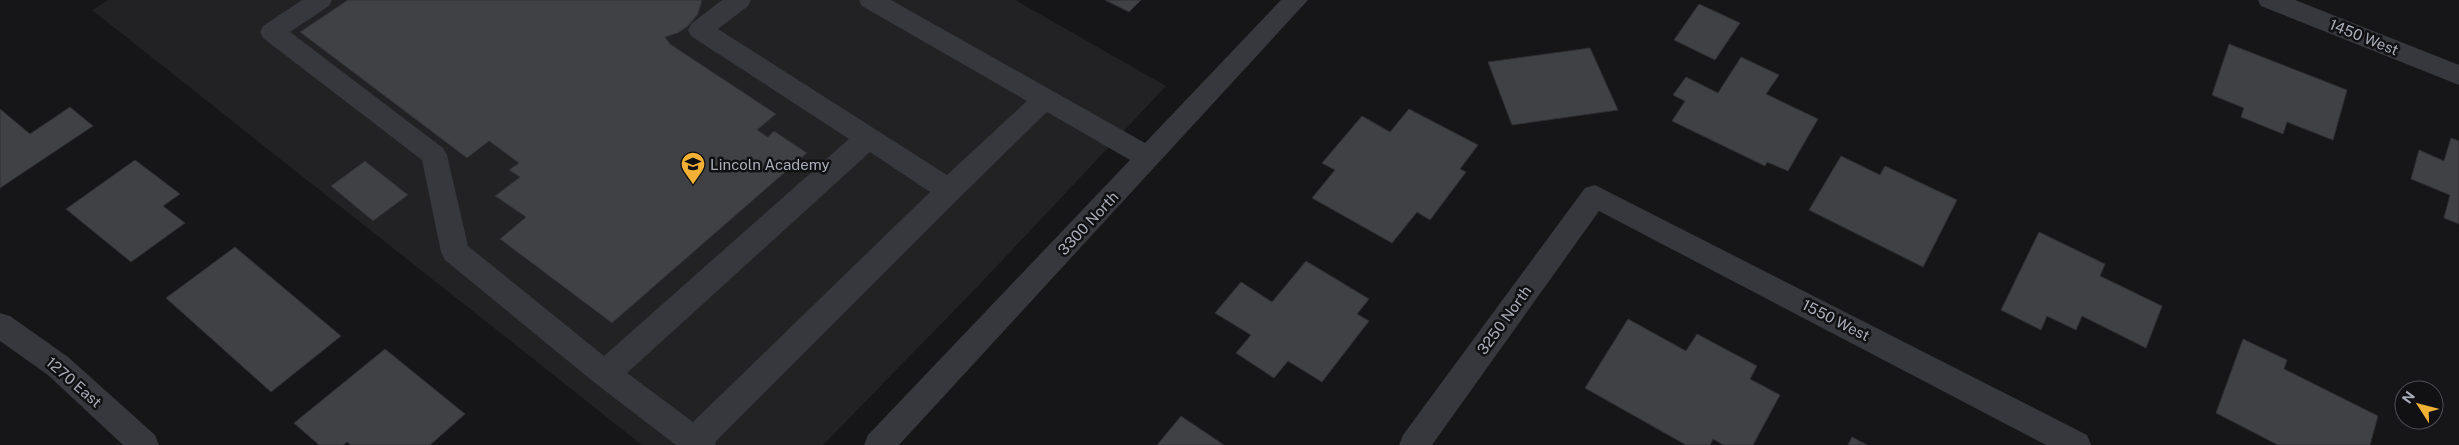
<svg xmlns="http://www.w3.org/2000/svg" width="2459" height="445" font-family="'Public Sans',sans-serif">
<rect width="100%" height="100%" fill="#161618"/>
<path fill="#222225" d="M108,0H1015L1166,86L980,284L823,445H642L92,10Z"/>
<path fill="#404145" stroke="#303034" d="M348,0H702L698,14L688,26L678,33L665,37L670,44L776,114L757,130L768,137L774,131L807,153L612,323L500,239L526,217L495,196L520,177L509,170L519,163L489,141L467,158L300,32Z
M1105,0H1141L1129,12Z
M1699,4L1740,23L1715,60L1674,40Z
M2229,44L2347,90L2333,140L2287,122L2283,134L2241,117L2244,108L2212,95Z
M1590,48L1618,110L1512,125L1488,62Z
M1741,57L1779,75L1766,94L1818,119L1788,171L1767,162L1765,166L1672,121L1685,101L1673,95L1686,77L1718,93Z
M70,107L93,126L0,188V109L30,134Z
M1409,109L1478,145L1460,169L1466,172L1430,220L1417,212L1392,243L1312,198L1335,170L1322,163L1362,116L1390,132Z
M2451,138L2459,141V224L2444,218L2450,195L2411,179L2419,150L2444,161Z
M1841,156L1880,175L1885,166L1957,200L1923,267L1809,210Z
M135,160L180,194L163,206L185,223L131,262L66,209Z
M365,161L408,195L373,221L331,186Z
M2039,232L2105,264L2100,276L2162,306L2146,348L2082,316L2076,330L2047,316L2041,330L2001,310Z
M235,247L341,336L271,392L166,298Z
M1306,261L1369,299L1357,314L1369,321L1322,382L1288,361L1274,378L1236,353L1251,335L1215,313L1241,282L1272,302Z
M1628,319L1686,351L1697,334L1757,366L1750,379L1780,395L1753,445H1723L1713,439L1710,445H1686L1585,388Z
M2243,339L2287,360L2284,369L2378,416L2370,445H2278L2216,413Z
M385,349L465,414L430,445H351L347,442L343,445H319L294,423Z
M1181,416L1224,445H1157Z
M1852,437L1867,445H1848Z"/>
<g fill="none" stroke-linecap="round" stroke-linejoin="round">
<path fill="#37383d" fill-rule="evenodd" d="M302,0H332L329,6L290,32L443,148L447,155L468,246L604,356L849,139L691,36L688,30L691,24L722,0H751L748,6L718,29L947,175L1027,101L862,6L859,0H891L1145,143L1281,0H1308L899,445H864L868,435L1130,160L1047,112L959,198L715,442L716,445H676L595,383L445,260L441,252L422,160L263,38L260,32L263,26ZM870,152L930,192L693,422L627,373Z
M2258,0H2295L2459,65V85L2261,6Z
M1595,185L2087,435L2091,445H2046L1599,211L1432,445H1399L1403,435L1585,188Z
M0,313L10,316L68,357L155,435L159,445H123L48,375L0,341Z"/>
</g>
<defs>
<symbol id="school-pin" viewBox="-11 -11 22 30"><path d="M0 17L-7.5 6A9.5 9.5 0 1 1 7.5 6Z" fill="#f2b134" stroke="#111113"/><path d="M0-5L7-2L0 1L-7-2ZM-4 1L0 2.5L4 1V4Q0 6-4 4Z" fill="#111"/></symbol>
</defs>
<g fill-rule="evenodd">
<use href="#school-pin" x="679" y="150" width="28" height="38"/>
</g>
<g text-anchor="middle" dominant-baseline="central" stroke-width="5" stroke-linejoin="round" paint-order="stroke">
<g font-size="15" fill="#a8adb8" stroke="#111113">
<text transform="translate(2364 37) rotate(22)">1450 West</text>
<text transform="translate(1088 223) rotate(-47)">3300 North</text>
<text transform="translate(1504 320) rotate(-54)">3250 North</text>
<text transform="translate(1836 320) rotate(27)">1550 West</text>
<text transform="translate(74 382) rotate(41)">1270 East</text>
</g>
<g font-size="15" fill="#a8adb8" stroke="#111113" text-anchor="start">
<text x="710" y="164">Lincoln Academy</text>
</g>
</g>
<g transform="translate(2419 405) rotate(306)"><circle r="24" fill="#111113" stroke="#4d4f55"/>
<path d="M0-4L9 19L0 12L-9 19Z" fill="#f2b134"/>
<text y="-8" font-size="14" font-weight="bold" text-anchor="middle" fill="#a8adb8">N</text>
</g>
</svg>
